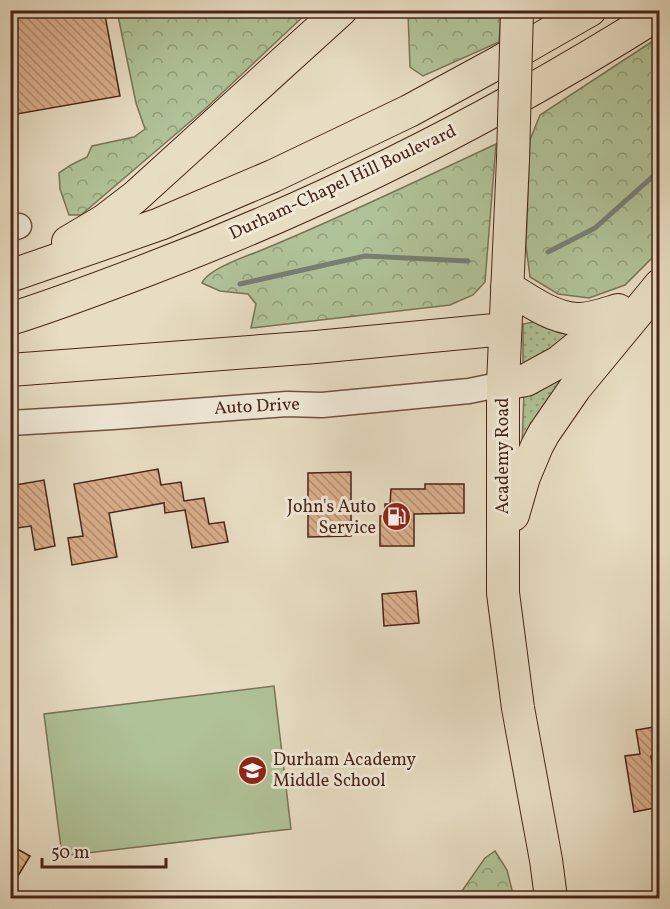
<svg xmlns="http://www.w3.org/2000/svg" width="670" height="909" font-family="Vollkorn,serif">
<defs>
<pattern id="grass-dots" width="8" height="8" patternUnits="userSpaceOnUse" patternTransform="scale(1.5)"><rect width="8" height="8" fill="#b0c298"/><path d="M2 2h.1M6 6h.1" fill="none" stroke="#919d7b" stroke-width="1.8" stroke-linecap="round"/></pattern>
<pattern id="forest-crowns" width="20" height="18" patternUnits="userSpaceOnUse" patternTransform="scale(1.5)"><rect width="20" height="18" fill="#b0c298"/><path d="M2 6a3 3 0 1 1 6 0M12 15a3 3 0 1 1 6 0" fill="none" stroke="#919d7b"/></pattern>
<pattern id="building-back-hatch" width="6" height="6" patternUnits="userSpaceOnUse" patternTransform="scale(1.5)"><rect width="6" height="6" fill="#dbaf8d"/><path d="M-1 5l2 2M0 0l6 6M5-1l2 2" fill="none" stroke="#b48e72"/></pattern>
</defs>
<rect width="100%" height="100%" fill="#e8ddc3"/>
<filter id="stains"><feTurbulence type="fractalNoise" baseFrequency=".00333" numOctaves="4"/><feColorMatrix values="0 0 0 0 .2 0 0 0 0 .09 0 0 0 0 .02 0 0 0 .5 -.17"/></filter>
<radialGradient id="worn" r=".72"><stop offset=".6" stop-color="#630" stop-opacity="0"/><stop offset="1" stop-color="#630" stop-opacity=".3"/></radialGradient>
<path fill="url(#grass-dots)" stroke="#7c7357" stroke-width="1.5" d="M549,319L595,322L523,365V324Z
M587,348L522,447L524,391Z"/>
<path fill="url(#forest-crowns)" stroke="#7c7357" stroke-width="1.5" d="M410,10L501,11L499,42L423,76L410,67L408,14Z
M117,11H309L205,109L81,215H69L60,189L59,173L71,165L87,157L92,146L134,137L145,129L136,103Z
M659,37V251L625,285L589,298L558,294L530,277L526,246L530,140L540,115Z
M496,144L485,282L473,295L450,305L251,328L256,304L248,294L220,291L202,283C207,270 243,257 257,252C338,219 417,181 496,144Z
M495,851L507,870L514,898H457L485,858Z"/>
<path fill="#b0c298" stroke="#7c7357" stroke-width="1.5" d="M274,686L291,829L62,856L44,714Z"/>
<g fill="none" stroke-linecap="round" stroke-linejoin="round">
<path stroke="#777f75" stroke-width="5" d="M548,252L595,228L660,170
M240,284L365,256L468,261"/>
</g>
<path fill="url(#building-back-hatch)" stroke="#482416" stroke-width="1.5" d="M10,10H104L120,96L17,114L10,78Z
M158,469L161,485L181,482L184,501L204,498L209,524L224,522L228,542L192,548L185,510L165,513L164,503L109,513L117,557L72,565L68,538L83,536L74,484Z
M351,472V536L308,537V473Z
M44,480L55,546L35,550L31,526L10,529V486Z
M425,484H464V513L414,514V546H380V516H385V504H390L391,489H425Z
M416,591L419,623L384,626L382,594Z
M660,726V755L651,756L659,807L634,812L625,756L640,754L636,730Z
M10,845L30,856L10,889Z"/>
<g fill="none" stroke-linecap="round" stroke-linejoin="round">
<defs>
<path id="minor" d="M10,229L19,226
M10,423L113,417L287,404L322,405L469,391L503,384"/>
<path id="major" d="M513,159L503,384V593L518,708L546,860L551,898
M68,242L105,220L135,197L341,10
M10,276L160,224L273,176L409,111L501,61L590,10
M507,287C528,300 551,317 576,319C589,320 605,314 618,310
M10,319C58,304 105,286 152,268C329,201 500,114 660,13
M10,370L316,347L505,329
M503,384L526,380L559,362L618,314
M513,515L524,477L537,446L544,433L575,388L660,285"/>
</defs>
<use href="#minor" stroke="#705241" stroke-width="27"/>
<use href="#major" stroke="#482416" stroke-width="34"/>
<use href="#minor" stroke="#f0e9d8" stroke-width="24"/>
<use href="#major" stroke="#e8ddc3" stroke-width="32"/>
<defs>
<path id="major-bridge" d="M513,159L517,10"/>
</defs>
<use href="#major-bridge" stroke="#482416" stroke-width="34" stroke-linecap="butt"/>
<use href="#major-bridge" stroke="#e8ddc3" stroke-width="32"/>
</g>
<defs>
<symbol id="fuel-disc" viewBox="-11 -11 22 22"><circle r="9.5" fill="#8f2418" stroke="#f0e9d8"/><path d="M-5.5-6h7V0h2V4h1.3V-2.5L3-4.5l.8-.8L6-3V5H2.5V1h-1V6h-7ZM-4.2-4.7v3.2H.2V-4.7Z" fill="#fff"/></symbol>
<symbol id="school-disc" viewBox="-11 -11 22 22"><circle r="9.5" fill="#8f2418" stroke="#f0e9d8"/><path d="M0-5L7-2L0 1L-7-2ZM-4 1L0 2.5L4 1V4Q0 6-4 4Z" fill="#fff"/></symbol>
</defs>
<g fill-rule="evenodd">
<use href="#fuel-disc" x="380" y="500" width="33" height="33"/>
<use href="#school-disc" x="236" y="754" width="33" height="33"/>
</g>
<g text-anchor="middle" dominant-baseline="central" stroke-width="6" stroke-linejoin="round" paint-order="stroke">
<g font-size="18" fill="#482416" stroke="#f0e9d8">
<text transform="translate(343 183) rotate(-25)">Durham-Chapel Hill Boulevard</text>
<text transform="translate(257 407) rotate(-3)">Auto Drive</text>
<text transform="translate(503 456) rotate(-90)">Academy Road</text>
</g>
<g font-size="18" fill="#482416" stroke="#f0e9d8" text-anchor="end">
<text x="376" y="507">John's Auto<tspan x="376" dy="21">Service</tspan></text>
<text x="273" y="760" text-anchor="start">Durham Academy<tspan x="273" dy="21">Middle School</tspan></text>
</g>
</g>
<rect width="670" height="909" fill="none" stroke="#e8ddc3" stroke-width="36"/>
<rect x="12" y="12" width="646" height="885" fill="none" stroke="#482416" stroke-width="3"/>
<rect x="18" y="18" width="634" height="873" fill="none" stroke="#482416" stroke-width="1.5"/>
<path d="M42 858v9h124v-9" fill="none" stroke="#482416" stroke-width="3"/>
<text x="51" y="858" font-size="18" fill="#482416" stroke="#f0e9d8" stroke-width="4.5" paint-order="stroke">50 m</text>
<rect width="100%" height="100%" filter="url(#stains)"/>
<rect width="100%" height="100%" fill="url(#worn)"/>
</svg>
